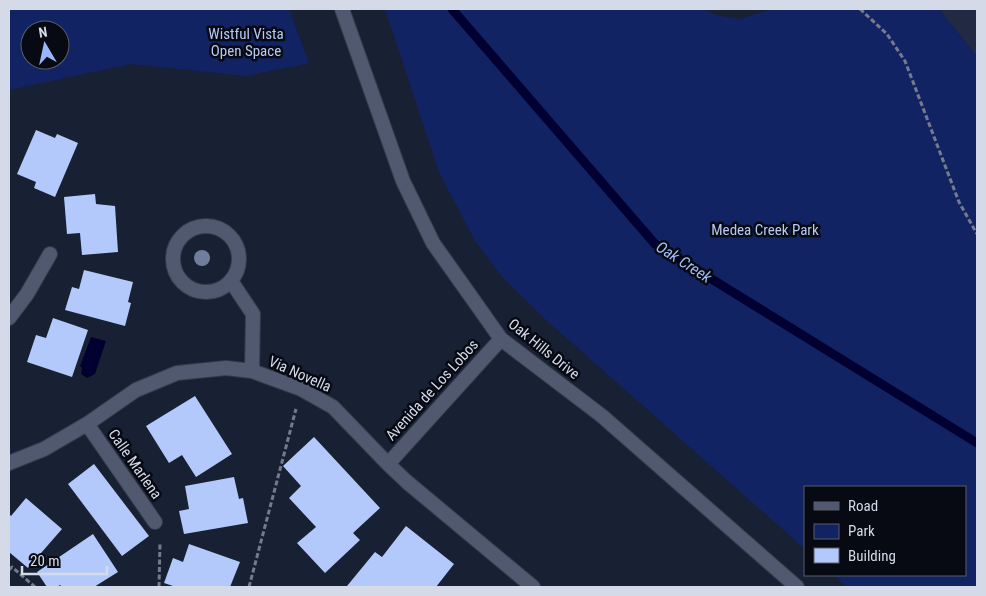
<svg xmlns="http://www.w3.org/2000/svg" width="986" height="596" font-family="'Roboto Condensed',sans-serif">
<rect width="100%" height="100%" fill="#182033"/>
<path fill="#212a42" d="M939,9H977V57Z"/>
<path fill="#122363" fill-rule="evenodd" d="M9,9H289L309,63L246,76L131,64L9,90ZM30,30H60V60H30Z
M385,9H704L715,15L739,19L774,9H939L977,57V587H847L833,575H965V487H805V549L545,319L502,277L475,241L439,172Z"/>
<path fill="#020031" d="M91,337L106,341L95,374L87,378L81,374L82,368L80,366Z"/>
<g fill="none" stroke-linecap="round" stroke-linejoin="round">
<path stroke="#020031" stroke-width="9" d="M452,9L655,244L977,443"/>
</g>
<path fill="#b4c9fb" d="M36,130L55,138L57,134L78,143L55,197L34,188L36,182L17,174Z
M95,194L96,204L115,206L118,252L82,255L80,233L67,234L64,197Z
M84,270L133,282L128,302L131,303L125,326L65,310L72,287L79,289Z
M53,318L88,330L72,377L27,362L36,335L46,338Z
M195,396L232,454L196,477L182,455L169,463L146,426Z
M314,437L380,508L353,533L360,540L325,573L297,543L316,527L289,498L301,486L283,466Z
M94,464L149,536L122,556L68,484Z
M234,477L239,499L243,498L248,523L184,534L179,511L189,509L185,486Z
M26,498L62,529L28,568L9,552V514L11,516Z
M406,526L454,564L436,587L347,586L375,552L382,557Z
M93,534L118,572L94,587H62L60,585L57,587H47L37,572Z
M189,544L240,562L230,587H176L164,583L173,558L183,562Z"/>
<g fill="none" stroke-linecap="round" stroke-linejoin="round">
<defs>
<path id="minor" d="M342,9L403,181L433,243L501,339L602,416L797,587
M173 259a33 33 0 1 1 66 0a33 33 0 1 1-66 0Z
M231,281L253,314L252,371
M9,318L27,294L50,254
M87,424L155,522
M9,463L44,449L87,424L136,390L177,373L226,368L252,371L301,389L333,407L388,464L407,482L533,587
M388,464L501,339"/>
</defs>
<use href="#minor" stroke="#363b4c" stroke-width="16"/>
<path stroke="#747b8c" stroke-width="3" stroke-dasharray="5 2.5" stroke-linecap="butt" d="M860,9L887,34L905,61L959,202L977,234
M9,570L12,567L35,587
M159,587L160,543
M249,587L296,409"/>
<use href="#minor" stroke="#505970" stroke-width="14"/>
</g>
<circle fill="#707e9d" cx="202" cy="258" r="8"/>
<g text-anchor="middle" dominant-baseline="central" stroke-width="5" stroke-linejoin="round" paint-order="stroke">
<g font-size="15" fill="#b8caf4" stroke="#070a13">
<text x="246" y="34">Wistful Vista<tspan x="246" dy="17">Open Space</tspan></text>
<text x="765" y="230">Medea Creek Park</text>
</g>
<g font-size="15" fill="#d4dae8" stroke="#070a13">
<text transform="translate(544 349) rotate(39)">Oak Hills Drive</text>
<text transform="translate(300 374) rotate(24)">Via Novella</text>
<text transform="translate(432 390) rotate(-48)">Avenida de Los Lobos</text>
<text transform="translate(135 464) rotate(55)">Calle Marlena</text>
</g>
<g font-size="16" font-style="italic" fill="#a4befc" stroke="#070a13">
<text transform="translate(684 262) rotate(33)">Oak Creek</text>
</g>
</g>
<rect width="986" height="596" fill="none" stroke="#d4dae8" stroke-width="20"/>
<rect x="804" y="486" width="162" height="90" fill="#070a13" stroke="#595d68"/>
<rect x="814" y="502" width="25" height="8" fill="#505970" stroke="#595d68"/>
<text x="848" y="511" font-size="15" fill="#d4dae8">Road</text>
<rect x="814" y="524" width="25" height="15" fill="#122363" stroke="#595d68"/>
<text x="848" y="536" font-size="15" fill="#d4dae8">Park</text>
<rect x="814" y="548" width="25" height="15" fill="#b4c9fb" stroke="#595d68"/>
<text x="848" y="561" font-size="15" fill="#d4dae8">Building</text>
<g transform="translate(45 45) rotate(351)"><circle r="24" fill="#070a13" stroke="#595d68"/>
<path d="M0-4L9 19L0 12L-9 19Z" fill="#99b5fd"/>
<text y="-8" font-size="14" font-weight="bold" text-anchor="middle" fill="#d4dae8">N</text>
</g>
<path d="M22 566v8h85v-8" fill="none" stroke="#d4dae8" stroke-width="2.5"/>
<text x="30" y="566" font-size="15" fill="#d4dae8" stroke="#070a13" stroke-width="4" paint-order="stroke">20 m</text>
</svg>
